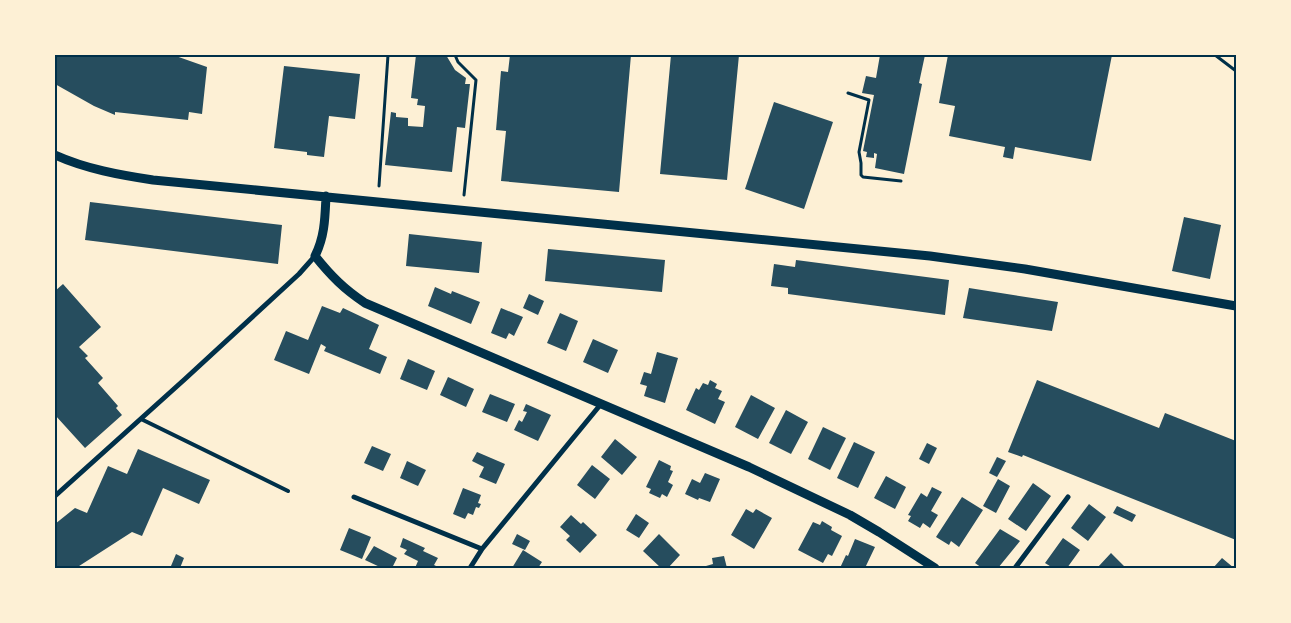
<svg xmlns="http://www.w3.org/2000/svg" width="1291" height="623" font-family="Georgia,serif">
<rect width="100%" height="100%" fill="#fdf0d5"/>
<path fill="#264d5e" d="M55,55H173L207,67L202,114L189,112L188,120L115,112V115L94,106L55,84Z
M416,55H446L455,70L466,78L465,84H470L465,128L457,127L452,172L385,165L391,112L396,113V117L408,118V126L423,127L425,106L417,105L418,99L411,98Z
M510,55H631L619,192L501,181L506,131L496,130L501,71L508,72Z
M671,55H739L727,180L660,174Z
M880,55H925L919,83L922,84L904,174L875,168L877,154L874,153V158L866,157L867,152L863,151L874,95L862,93L866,76L876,78Z
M948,55H1112L1091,161L1015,147L1013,159L1003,157L1005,147L949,136L955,106L939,103Z
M284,66L360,74L355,119L329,116L324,157L307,155V152L274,148Z
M774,102L833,122L804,209L745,189Z
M90,202L282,225L278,264L85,240Z
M1184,217L1221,225L1210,279L1172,271Z
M409,234L482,242L479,273L406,266Z
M548,249L665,260L662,292L545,281Z
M796,260L949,280L945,315L788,294V288L771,286L774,264L795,267Z
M63,284L101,327L79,347L88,356L85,358L103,378L98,383L118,406L116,408L122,415L85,448L55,415V291Z
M435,287L451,294L452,291L480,302L471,324L428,306Z
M969,288L1058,302L1052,331L963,318Z
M529,294L544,301L538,315L523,308Z
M322,306L340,313L343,308L379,325L369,349L387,357L380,374L324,351L326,347L321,344L309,374L274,360L286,331L308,340Z
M501,308L523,317L514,336L509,333L506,339L491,333Z
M560,313L578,321L566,351L547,343Z
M593,339L618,350L608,373L583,362Z
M657,352L678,358L665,403L644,396L647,386L640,384L644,372L651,374Z
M408,359L435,371L427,390L400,379Z
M448,377L474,389L466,407L440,395Z
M710,380L717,384L715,388L722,391L718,399L725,402L715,424L686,410L696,388L699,390L703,383L708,385Z
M1037,380L1159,428L1165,413L1236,441V540L1023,455L1022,457L1008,452Z
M490,394L515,404L507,422L482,412Z
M751,395L775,408L758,439L735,427Z
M526,404L551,415L538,441L514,430L519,420L522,422L527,412L523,411Z
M786,410L808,422L791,454L769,443Z
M823,427L846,438L830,470L808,459Z
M615,439L637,457L622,475L601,457Z
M854,442L875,452L858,488L837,478Z
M927,443L937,448L929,464L919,459Z
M372,446L391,454L383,471L364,463Z
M138,449L210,480L199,504L163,488L142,536L132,532L76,568H55V524L75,508L87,513L108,466L127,474Z
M477,452L505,464L496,484L479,477L484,467L472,461Z
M997,457L1006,461L997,477L989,473Z
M659,460L671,466L670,470L673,471L668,482L673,485L667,497L662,494L660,498L649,493L651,489L646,487Z
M407,461L426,470L418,486L400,478Z
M592,465L610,479L595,499L577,485Z
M705,473L720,479L710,502L699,498L698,500L685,494L692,479L700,483Z
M886,476L906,487L895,509L874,498Z
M998,479L1010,486L996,513L983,506Z
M1033,483L1051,496L1026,531L1008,519Z
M932,487L942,492L931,511L938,515L930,528L923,523L920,528L908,521L911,516L908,515L921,493L927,497Z
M463,488L481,495L478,503L481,504L479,508L476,507L473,515L468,513L465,519L453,514Z
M962,497L983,510L959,547L951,541L949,545L936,537Z
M1089,504L1106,517L1088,541L1071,528Z
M1117,506L1136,515L1132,522L1113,513Z
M746,509L753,513L756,509L772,518L754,549L731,535Z
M636,514L649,523L639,538L626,530Z
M571,515L581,524L583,522L597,535L580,553L566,540L570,536L560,527Z
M822,521L832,527L831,530L842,536L832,556L828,554L823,563L798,550L813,522L820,525Z
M349,528L371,537L362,559L340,550Z
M1000,529L1020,541L998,568H982L975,563Z
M517,534L530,541L525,550L512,544Z
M659,534L680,555L668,568H661L643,551Z
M403,538L425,548L423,551L438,558L434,565L438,567L437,568H415L418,561L404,554L407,550L400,547Z
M1063,538L1080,550L1067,568H1053L1045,563Z
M855,539L875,547L865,568H840L846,555L848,556Z
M374,546L397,558L392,568H382L365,560Z
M523,550L542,562L538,568H512Z
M1111,553L1125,567L1124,568H1100L1098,567Z
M176,554L184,558L180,568L171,566Z
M724,556L727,568H699L713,564L712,558Z
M1222,558L1234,568H1213Z"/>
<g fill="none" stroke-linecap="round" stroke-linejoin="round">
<path stroke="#003049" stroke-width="3" d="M455,55L458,62L476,80L464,195
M1215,55L1236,71
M848,93L869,100L859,152L861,163V175L863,177L901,181
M379,186L388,55"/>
<path stroke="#003049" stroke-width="4" d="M141,419L288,491"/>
<path stroke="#003049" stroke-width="5" d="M55,496L185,379L299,274L315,256
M354,497L482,549
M470,568L482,549L601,404
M1015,568L1068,497"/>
<path stroke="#003049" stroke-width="9" d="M55,155C86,169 120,175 153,180L930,256L1025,269L1236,306
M326,196C325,217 325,236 315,256C331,276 344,289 365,303L749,467L850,515L879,532L935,568"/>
</g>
<rect width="1291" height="623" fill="none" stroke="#fdf0d5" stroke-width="112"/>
<rect x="56" y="56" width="1179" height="511" fill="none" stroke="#003049" stroke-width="2"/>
</svg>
